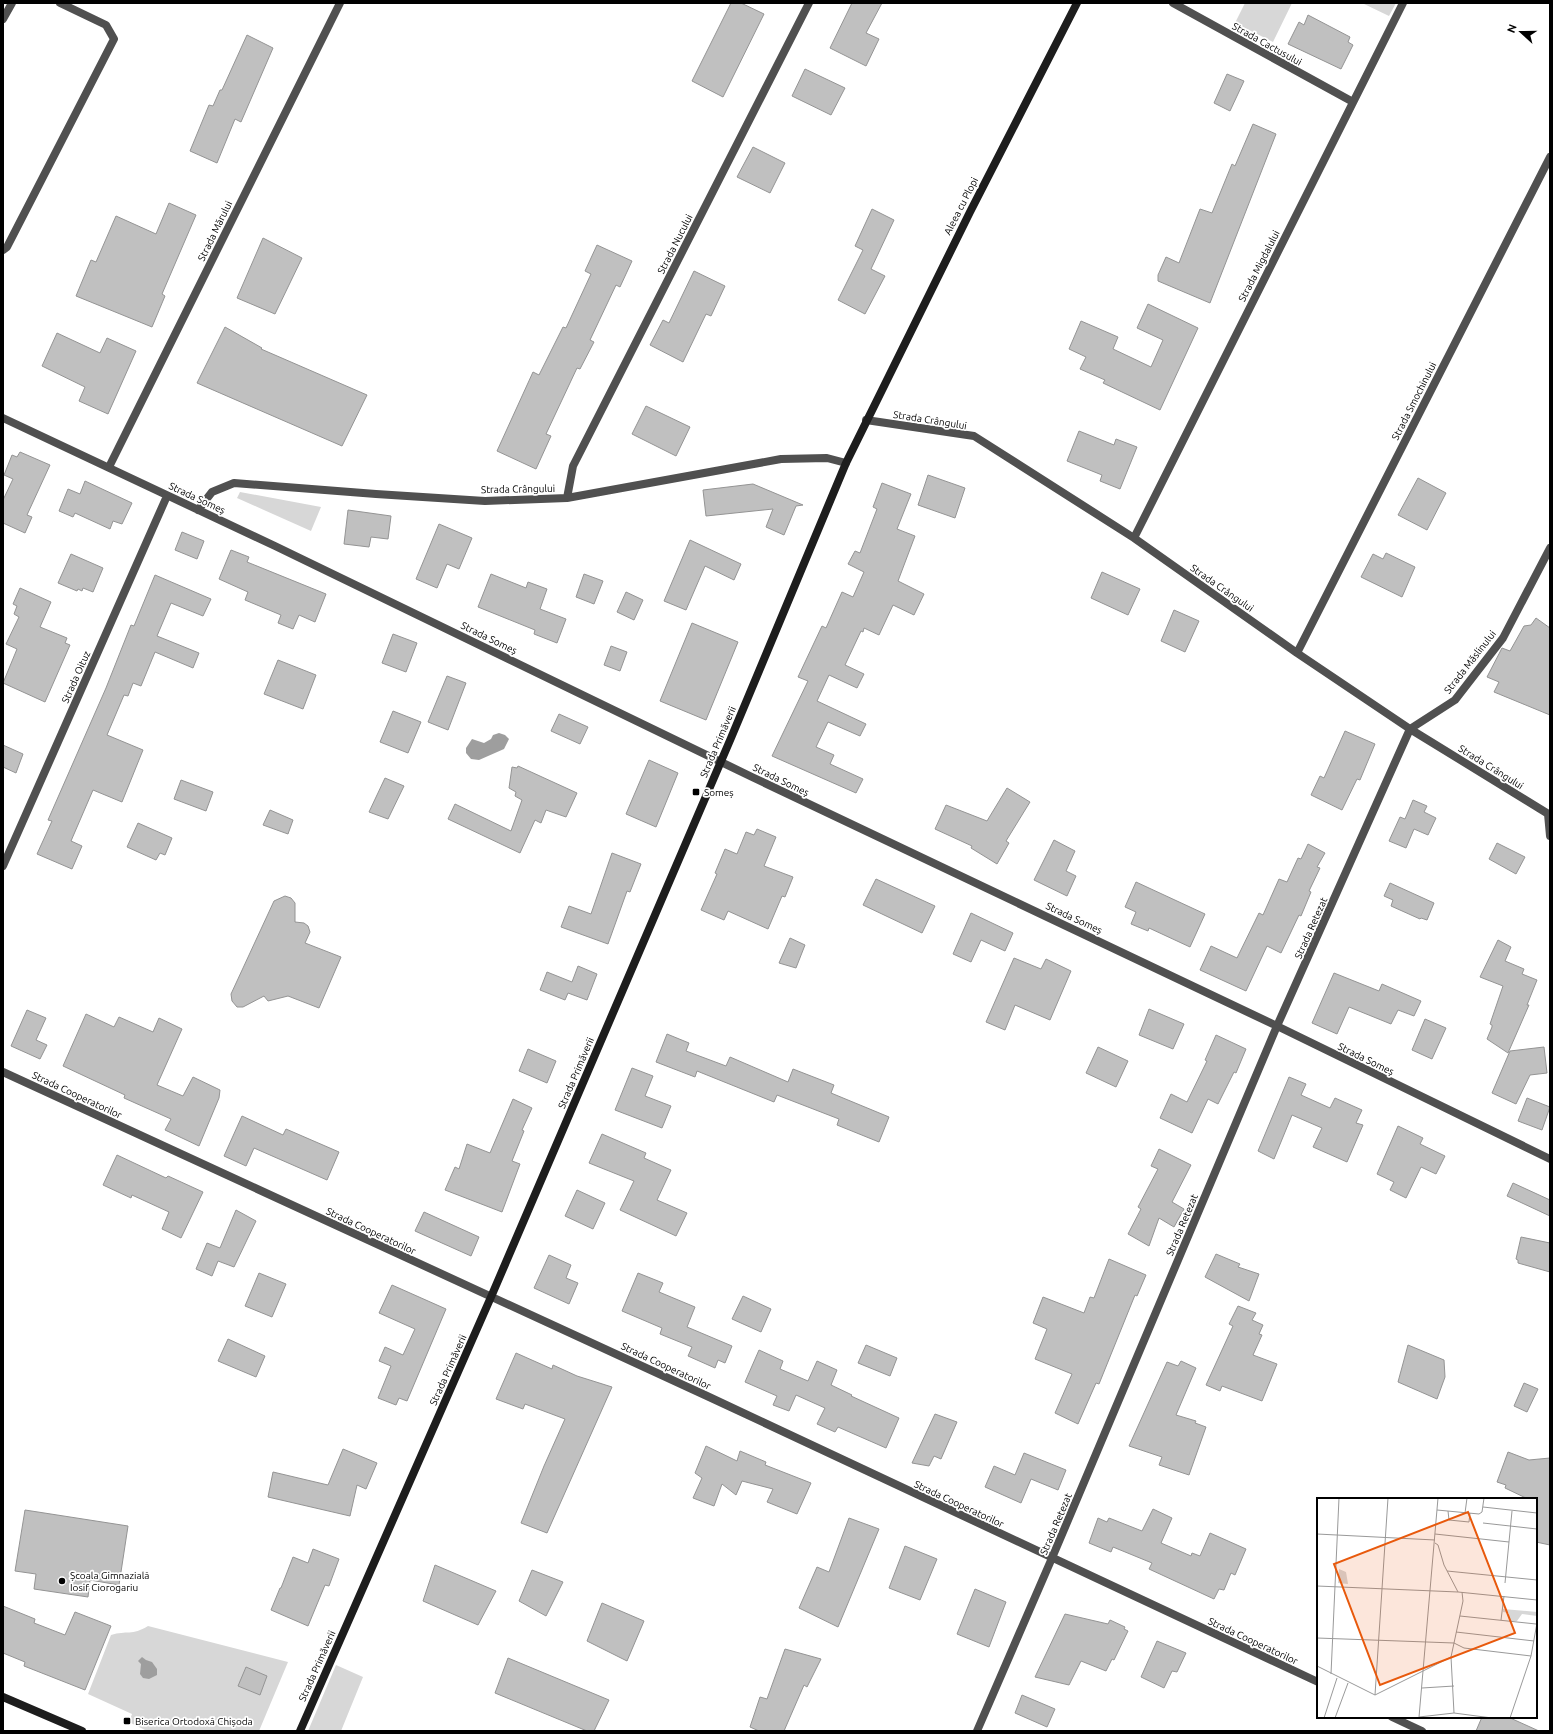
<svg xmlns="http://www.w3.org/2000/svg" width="1553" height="1734" font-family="Ubuntu,sans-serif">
<rect width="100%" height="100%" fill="#fff"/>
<path fill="#d7d7d7" d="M1245,3H1292L1273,42L1235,23Z
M1362,3H1396L1389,16Z
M240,492L321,507L311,531L237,498Z
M148,1626L288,1662L259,1731H147L129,1722L132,1714L88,1694L111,1635C127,1630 132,1636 148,1626Z
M336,1665L363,1677L341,1731H308Z"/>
<path fill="#9e9e9e" d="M499,733L505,735L509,739L504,749L479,760L471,759L466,753V748L472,739L484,743L491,739L493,735Z
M142,1657L146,1660L152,1662L157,1669V1675L149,1679L143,1678L140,1674L141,1664L138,1661Z"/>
<path fill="#c0c0c0" stroke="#949494" d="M731,3H741L764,14L723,97L692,81Z
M852,3H882L866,33L879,39L866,66L830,48Z
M1308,15L1350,37L1348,42L1353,45L1341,69L1288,44L1299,22L1304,25Z
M247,35L273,48L241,122L235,119L217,163L190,151L209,105L213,106L220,90H222Z
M805,69L845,88L831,115L792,96Z
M1227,74L1244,81L1230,111L1214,103Z
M1253,124L1276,134L1210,303L1158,281V275L1166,257L1179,263L1200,209L1212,213L1232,164L1235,166Z
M753,147L785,163L770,193L737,177Z
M169,203L196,215L162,294L165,296L152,327L76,296L91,260L96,262L116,216L156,234Z
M872,209L894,220L871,269L885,276L865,314L838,300L863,250L855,246Z
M263,238L302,258L275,314L237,298Z
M597,245L632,261L620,287L616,285L590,340L594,342L580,369L577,368L546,434L551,436L536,469L497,451L533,372L539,375L563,327L566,328L591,274L585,271Z
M694,271L725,286L711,316L706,314L683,362L650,345L663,320L669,323Z
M1148,304L1198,328L1160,410L1103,383L1105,380L1080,369L1086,357L1069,349L1081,321L1118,337L1113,349L1151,367L1163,340L1137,328Z
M225,327L262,348L261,349L367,395L342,446L197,383Z
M57,333L100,353L107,338L136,351L108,414L79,401L85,387L42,366Z
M646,406L690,427L676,456L632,434Z
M1079,431L1114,445L1116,439L1137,447L1120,489L1100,481L1102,475L1067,461Z
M20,452L50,465L27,515L32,517L25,533L3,523V500L13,479L4,475L12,455L17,457Z
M928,475L965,488L955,518L918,505Z
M1418,478L1446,493L1427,530L1398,515Z
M85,481L132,503L122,524L113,521L110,529L75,513L73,517L59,511L68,489L80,494Z
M882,483L911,494L897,529L915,536L898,581L924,594L914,615L893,605L879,635L864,628L863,632L861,631L845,665L864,674L857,688L829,675L817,701L866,724L860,736L828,722L816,747L834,755L830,764L863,779L856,793L772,756L808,681L798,677L822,626L826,628L842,592L853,597L864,572L848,564L855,551L860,553L877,509L873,507Z
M753,484L803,505L796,506L784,535L766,527L773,509L706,516L703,490Z
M348,510L391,516L388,539L371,537L369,547L344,544Z
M439,524L472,538L459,569L447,564L437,588L416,579Z
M182,532L204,541L197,559L175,550Z
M690,540L741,564L734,580L705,566L686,610L664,601Z
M231,550L249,557L247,562L326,594L315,622L299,615L293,629L278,623L281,615L245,600L248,592L219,579Z
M1386,553L1415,567L1402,597L1361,577L1373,554L1383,559Z
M71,554L103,568L93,592L83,588L82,591L78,589L77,591L58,583Z
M1102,572L1140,589L1128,615L1091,598Z
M491,574L526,588L528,582L547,589L540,609L566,619L557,643L534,634L535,630L478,607Z
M584,574L603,581L594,604L576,597Z
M155,575L211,599L203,616L171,603L157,636L199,653L193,668L155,652L141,686L133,683L128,696L124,695L107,735L143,750L122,802L93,790L71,841L82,846L72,869L37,854L52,821L48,820L106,688L131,625L134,626Z
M20,588L51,602L40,627L67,638L65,643L70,645L45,702L3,683L17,649L6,644L19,617L14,614L17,606L13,604Z
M626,592L643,600L634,620L617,612Z
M1174,610L1199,621L1185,652L1161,641Z
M1536,618L1550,628V715L1494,692L1499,682L1487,677L1502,648L1510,651L1524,626L1531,625Z
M692,623L738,642L706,720L660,701Z
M393,634L417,643L406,672L382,663Z
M611,646L627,652L620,671L604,665Z
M278,660L316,675L303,709L264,694Z
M447,676L466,683L448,730L428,722Z
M393,711L421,722L408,753L380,742Z
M559,714L588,727L580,744L551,731Z
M1345,731L1375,744L1360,780L1357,779L1342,810L1311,795L1320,776L1324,778Z
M3,745L23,754L16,773L3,767Z
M649,760L678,773L656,827L626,814Z
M518,766L577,793L566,817L546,810L541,823L535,820L520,853L448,819L455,804L511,831L522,800L515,796L516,792L509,788L512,767L517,768Z
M385,778L404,786L388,819L369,812Z
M181,780L213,792L206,811L174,799Z
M1007,788L1030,802L1006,841L1009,843L997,864L971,848L972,846L935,829L946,805L987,821Z
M1413,800L1427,806L1424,812L1436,818L1428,835L1414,829L1406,848L1389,841L1400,817L1405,819Z
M270,810L293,820L288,834L263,825Z
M138,823L172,838L165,855L160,853L156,860L127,847Z
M757,829L776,837L764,866L793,877L785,897L782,896L768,929L728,911L724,920L701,910L717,874L715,873L725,849L737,854L746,832L754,835Z
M1054,840L1075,851L1066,871L1076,876L1067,896L1034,880Z
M1497,843L1525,857L1516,874L1489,859Z
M1308,844L1325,853L1317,867L1320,868L1309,891L1311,892L1301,916L1299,915L1281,953L1267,946L1246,991L1200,970L1211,946L1237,958L1259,913L1263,915L1279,879L1287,882L1298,858L1301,859Z
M612,853L641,864L630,892L627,891L608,944L561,927L569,906L591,914Z
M876,879L935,906L922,933L863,905Z
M1136,882L1205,914L1190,947L1149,928L1148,931L1131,924L1136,912L1125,907Z
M1390,883L1434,903L1427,920L1421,918L1420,919L1391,906L1393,900L1384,896Z
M285,896L291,898L295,903V922L304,923L308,926L310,932L305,943L341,957L319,1008L288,996L268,1001L264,996L243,1007H237L232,1001L231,994L274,901Z
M971,913L1013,933L1005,951L981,940L971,962L953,954Z
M790,938L805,945L796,968L779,963Z
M1498,940L1511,947L1505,961L1524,969L1522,974L1537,980L1527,1005H1529L1508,1053L1487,1039L1492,1027V1025L1490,1024L1503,986L1480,977Z
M1014,958L1041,969L1046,959L1071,971L1050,1020L1015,1005L1005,1030L986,1022Z
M578,966L597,974L587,1000L568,993L565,1000L540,990L547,972L572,982Z
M1334,973L1379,991L1382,984L1421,1001L1414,1016L1398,1010L1391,1024L1349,1007L1337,1034L1312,1023Z
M1149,1009L1184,1024L1173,1049L1139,1035Z
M27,1010L46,1018L36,1040L47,1045L40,1059L11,1046Z
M86,1014L114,1027L119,1017L153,1032L159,1018L182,1029L157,1085L183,1096L193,1077L220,1090L219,1098L199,1146L165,1130L171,1119L124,1098L125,1095L63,1066Z
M1425,1019L1446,1028L1432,1059L1412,1050Z
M667,1034L689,1043L686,1051L726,1066L730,1057L788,1082L793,1069L834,1085L831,1093L889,1117L879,1142L837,1125L839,1119L777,1095L774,1102L697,1071L695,1077L656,1062Z
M1216,1035L1246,1049L1236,1073L1234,1072L1218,1104L1208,1099L1192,1133L1160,1118L1171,1094L1187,1102L1207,1061L1205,1060Z
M1098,1047L1128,1061L1116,1087L1086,1073Z
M1544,1047L1547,1073L1530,1075L1516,1104L1492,1093L1510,1051Z
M528,1049L556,1061L547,1083L519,1071Z
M632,1068L653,1076L645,1096L671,1106L662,1128L615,1110Z
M1289,1077L1306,1084L1301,1095L1330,1108L1335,1098L1362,1110L1356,1123L1363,1125L1347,1162L1313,1147L1322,1128L1292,1115L1274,1159L1258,1151Z
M1527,1098L1550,1107L1542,1130L1518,1121Z
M513,1099L532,1108L522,1130L524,1131L512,1161L520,1164L502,1212L445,1190L455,1167L459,1169L467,1144L490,1153Z
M242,1116L283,1135L286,1129L339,1152L327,1180L254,1148L246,1166L224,1156Z
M1398,1126L1423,1138L1420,1144L1445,1156L1436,1174L1421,1167L1406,1198L1390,1190L1394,1182L1377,1174Z
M602,1134L646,1153L644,1158L671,1170L657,1200L687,1213L676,1236L620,1210L634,1181L589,1163Z
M1159,1149L1191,1165L1172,1202L1184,1209L1174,1227L1159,1218L1149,1246L1128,1234L1141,1209L1138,1207L1158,1169L1151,1166Z
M117,1155L166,1178L168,1176L203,1192L181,1238L162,1229L169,1212L132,1195L131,1198L103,1185Z
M1513,1183L1550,1200V1216L1507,1196Z
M577,1190L605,1203L593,1229L565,1216Z
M236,1210L256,1221L234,1267L218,1261L212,1276L196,1269L207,1243L220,1248Z
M424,1212L479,1237L471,1256L415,1231Z
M1521,1237L1550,1243V1272L1518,1263V1260L1516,1259Z
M1216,1254L1240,1264L1238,1267L1259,1274L1249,1301L1205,1277Z
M549,1255L571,1265L566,1278L578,1283L569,1304L534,1288Z
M1109,1259L1146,1275L1137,1296L1135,1295L1099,1384L1096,1383L1078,1424L1055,1413L1072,1374L1035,1359L1047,1329L1033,1323L1043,1297L1084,1313L1090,1297L1094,1298Z
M259,1273L286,1284L272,1317L245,1306Z
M638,1273L663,1283L659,1292L695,1307L687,1327L732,1346L725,1363L718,1360L715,1368L688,1356L692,1347L660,1334L662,1328L622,1311Z
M392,1285L446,1309L407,1401L399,1398L396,1405L378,1398L391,1366L379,1361L385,1347L403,1355L415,1329L379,1313Z
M743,1296L771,1309L761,1332L732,1319Z
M1238,1306L1256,1313L1252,1320L1263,1325L1259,1334L1262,1335L1253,1355L1277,1364L1262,1401L1222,1386L1220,1391L1206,1385L1233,1326L1229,1324Z
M228,1339L265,1356L256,1377L218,1361Z
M866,1345L897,1358L890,1376L858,1363Z
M1408,1345L1444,1360L1445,1377L1437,1399L1398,1382Z
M759,1350L783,1361L780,1369L808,1381L817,1361L837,1370L831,1385L852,1395L851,1396L899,1418L886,1448L838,1427L835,1432L817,1424L825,1408L796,1395L789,1411L773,1405L777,1396L745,1382Z
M516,1353L552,1369L553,1365L577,1376L612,1387L547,1533L521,1523L544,1466L565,1419L525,1404L523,1409L496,1399Z
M1181,1361L1196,1368L1176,1415L1196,1421L1195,1423L1206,1427L1189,1475L1159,1465L1162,1457L1129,1446L1167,1362L1178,1366Z
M1524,1383L1538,1389L1527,1412L1514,1406Z
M935,1414L957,1422L941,1459L934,1456L929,1466L912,1463Z
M706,1446L737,1461L740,1451L766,1462L765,1465L811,1483L797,1514L767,1502L773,1489L742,1481L736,1495L722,1484L714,1506L693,1498L702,1478L695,1473Z
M343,1449L377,1463L366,1489L357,1485L350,1516L268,1497L273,1472L328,1485Z
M1508,1452L1529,1460L1550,1458V1545L1536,1542V1499H1528L1505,1488L1506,1485L1497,1482Z
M1024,1453L1066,1470L1058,1490L1031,1479L1021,1503L985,1487L994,1466L1015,1475Z
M1153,1509L1172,1518L1161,1543L1191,1556L1192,1553L1200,1556L1210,1533L1246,1549L1235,1575L1231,1573L1224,1590L1219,1589L1214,1599L1149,1569L1152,1563L1113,1547L1111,1552L1089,1543L1098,1518L1107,1522L1109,1518L1142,1531Z
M25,1510L128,1526L119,1585L90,1580L88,1597L34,1589L36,1574L15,1571Z
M849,1518L879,1529L838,1627L799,1608L817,1567L829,1572Z
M905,1546L937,1559L920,1600L889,1588Z
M313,1549L339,1559L329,1586L325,1585L308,1626L271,1610L280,1588H281L293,1557L308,1563Z
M435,1565L496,1591L478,1625L423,1601Z
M532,1570L563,1582L546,1616L519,1601Z
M975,1589L1006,1602L989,1647L957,1634Z
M602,1603L644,1621L627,1661L587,1641Z
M3,1606L35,1619L34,1623L65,1635L75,1612L111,1626L85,1690L24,1666L25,1662L3,1653Z
M1065,1614L1108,1624L1110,1620L1125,1627L1124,1629L1128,1631L1114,1660L1112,1659L1106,1671L1081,1661L1069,1685L1035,1677Z
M1157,1641L1186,1653L1177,1672L1172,1671L1164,1688L1141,1677Z
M785,1649L821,1659L807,1687L804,1685L784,1731H759L750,1727L760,1697L767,1699Z
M508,1658L609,1700L594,1731H587L495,1693Z
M246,1667L267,1676L260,1695L238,1686Z
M1022,1695L1055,1709L1047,1727L1015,1713Z
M1482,1717H1508L1539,1731H1476Z"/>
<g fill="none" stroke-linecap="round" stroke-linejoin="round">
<path stroke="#505050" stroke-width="8" d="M1173,3L1353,102
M3,19L12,3
M3,250L7,247L114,39L106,25L60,3
M3,418L275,546L752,777L1277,1026L1550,1159
M866,420L974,436L1134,538L1297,653L1410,729L1550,815
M109,467L340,3
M567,498L573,466L809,3
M198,510L212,492L234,483L376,494L485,501L567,498L781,459L827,458L846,463
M1134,538L1403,3
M1297,653L1550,157
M1410,729L1455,700L1503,638L1550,548
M1548,814L1550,836
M3,866L167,496
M3,1072L707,1396L1318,1682
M1392,1717L1422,1731
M977,1731L1052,1558L1277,1026L1410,729"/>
<path stroke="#1d1d1d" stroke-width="8" d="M3,1697L82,1731
M300,1731L491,1297L731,738L846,463L970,212L1077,3"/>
</g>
<g fill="#000" stroke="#fff" stroke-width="1.5">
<rect x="692" y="788" width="8" height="8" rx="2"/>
<circle cx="62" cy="1581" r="4"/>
<rect x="123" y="1717" width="8" height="8" rx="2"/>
</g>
<g text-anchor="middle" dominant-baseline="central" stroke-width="3.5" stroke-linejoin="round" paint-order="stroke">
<g font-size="10" fill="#000" stroke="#fff">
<text transform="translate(1267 44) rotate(29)">Strada Cactusului</text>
<text transform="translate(961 206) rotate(-63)">Aleea cu Plopi</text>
<text transform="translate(215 231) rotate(-64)">Strada Mărului</text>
<text transform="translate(675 244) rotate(-63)">Strada Nucului</text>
<text transform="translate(1259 266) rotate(-63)">Strada Migdalului</text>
<text transform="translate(1414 401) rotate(-63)">Strada Smochinului</text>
<text transform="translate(930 420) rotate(9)">Strada Crângului</text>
<text transform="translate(518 489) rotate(-1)">Strada Crângului</text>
<text transform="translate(197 498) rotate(25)">Strada Someș</text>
<text transform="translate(1222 588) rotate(35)">Strada Crângului</text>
<text transform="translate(489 638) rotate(26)">Strada Someș</text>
<text transform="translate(1470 662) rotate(-52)">Strada Măslinului</text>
<text transform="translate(76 677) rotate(-66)">Strada Oituz</text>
<text transform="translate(718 742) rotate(-67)">Strada Primăverii</text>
<text transform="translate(1491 767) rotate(32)">Strada Crângului</text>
<text transform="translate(781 780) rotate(26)">Strada Someș</text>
<text transform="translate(1074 918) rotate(25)">Strada Someș</text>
<text transform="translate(1311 928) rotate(-66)">Strada Retezat</text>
<text transform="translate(1366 1059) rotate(26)">Strada Someș</text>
<text transform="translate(576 1073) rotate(-67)">Strada Primăverii</text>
<text transform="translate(77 1095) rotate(25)">Strada Cooperatorilor</text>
<text transform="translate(1182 1225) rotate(-67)">Strada Retezat</text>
<text transform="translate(371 1231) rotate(25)">Strada Cooperatorilor</text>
<text transform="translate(666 1366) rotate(25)">Strada Cooperatorilor</text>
<text transform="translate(448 1370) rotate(-66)">Strada Primăverii</text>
<text transform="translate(959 1504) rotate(25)">Strada Cooperatorilor</text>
<text transform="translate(1056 1524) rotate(-67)">Strada Retezat</text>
<text transform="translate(1253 1641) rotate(25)">Strada Cooperatorilor</text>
<text transform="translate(317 1666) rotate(-66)">Strada Primăverii</text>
</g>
<g font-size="10" fill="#000" stroke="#fff" text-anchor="start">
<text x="704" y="792">Someș</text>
<text x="70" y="1575">Școala Gimnazială<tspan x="70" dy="12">Iosif Ciorogariu</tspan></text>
<text x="135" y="1721">Biserica Ortodoxă Chișoda</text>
</g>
</g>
<g transform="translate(1317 1498)">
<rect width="220" height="220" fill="#fff"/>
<path d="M22,71L29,74L31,86L21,85ZM186,111L220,114V118L205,116L200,123H192V115L186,114Z" fill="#d7d7d7"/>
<path fill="none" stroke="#999" stroke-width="1" d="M121,0L102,219L137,215L134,159L146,103L145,94M166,9L220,15M120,12L162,16L165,14L167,0M131,13L132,22L152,24L153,15M148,15L150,0M166,25L220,31M0,36L118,42M118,36L192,44M118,45L121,47L127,67L141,94M130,73L220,82M188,85L195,13M0,88L141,94L220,102M143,118L219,126M184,122L187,98M139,134L217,143M0,140L137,145L147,150L214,158M0,168L58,197M14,176L22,0M105,190L137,188M58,197L71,0M58,197L134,159M137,215L175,220M7,220L20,180M18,220L31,185M193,220L214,158L220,125"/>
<path fill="#e8590c" fill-opacity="0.15" stroke="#e8590c" stroke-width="2" d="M151,14L198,135L63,187L17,66Z"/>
<rect width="220" height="220" fill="none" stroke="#000" stroke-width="2"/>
</g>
<rect width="1553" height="1734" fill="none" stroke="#000000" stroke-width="8"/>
<g transform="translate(1521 32) rotate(291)" stroke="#ffffff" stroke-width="3" paint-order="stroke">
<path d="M0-3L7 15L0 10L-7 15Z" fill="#000000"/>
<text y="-6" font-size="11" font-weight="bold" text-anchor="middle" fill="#000000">N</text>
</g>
</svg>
